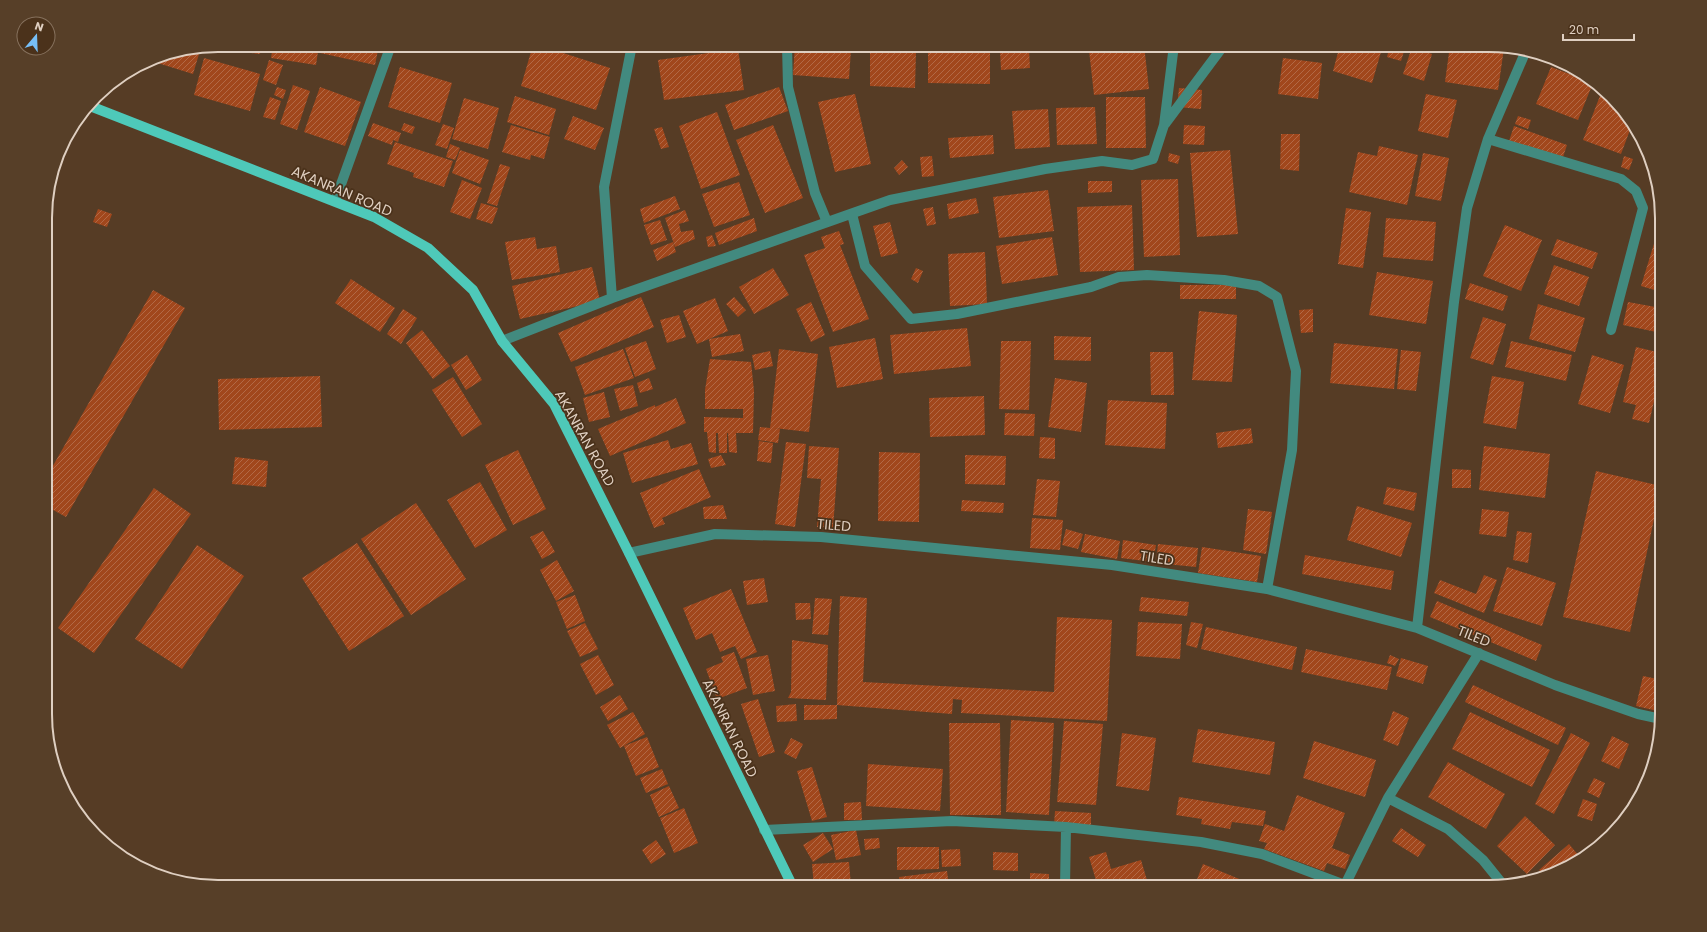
<svg xmlns="http://www.w3.org/2000/svg" width="1707" height="932" font-family="Poppins,sans-serif">
<defs>
<pattern id="building-hatch" width="6" height="6" patternUnits="userSpaceOnUse"><rect width="6" height="6" fill="#a1471c"/><path d="M-1 1l2-2M0 6l6-6M5 7l2-2" fill="none" stroke="#b26946"/></pattern>
</defs>
<rect width="100%" height="100%" fill="#563c25"/>
<path fill="url(#building-hatch)" d="M220,45H261L260,54L220,50Z
M273,45H319L316,65L271,58Z
M322,45H379L375,65L320,53Z
M442,45H453L451,53L440,51Z
M533,45H538L610,68L596,110L521,86Z
M656,45H700V46L657,51Z
M795,45L851,49L849,79L793,75Z
M1144,45L1149,89L1094,95L1089,50Z
M1340,45H1383L1372,83L1333,71Z
M1390,45H1406L1401,61L1387,57Z
M1420,45H1444L1442,52Z
M1450,45H1489L1504,48L1498,90L1445,82Z
M1412,47L1432,54L1424,81L1403,74Z
M738,49L744,90L664,100L658,60Z
M1029,49L1030,68L1001,70L1000,50Z
M870,50L916,52L915,88L870,86Z
M188,51L199,54L193,74L148,60L152,58Z
M928,51H990V84L928,83Z
M204,58L260,74L250,111L194,95Z
M1283,58L1322,63L1318,99L1278,94Z
M269,60L283,65L276,85L263,80Z
M400,67L452,83L440,123L388,107Z
M1551,67L1593,83L1578,120L1536,104Z
M293,85L310,91L297,130L280,124Z
M277,87L286,90L283,99L274,95Z
M320,87L361,102L345,146L304,132Z
M779,87L788,111L734,130L725,105Z
M1179,88L1202,90L1201,109L1177,107Z
M1603,88L1633,122L1621,154L1583,140Z
M855,94L871,164L835,172L818,102Z
M1426,94L1457,100L1448,138L1418,131Z
M515,96L556,109L549,135L507,122Z
M270,97L281,101L275,120L263,117Z
M1106,97H1145L1146,148H1106Z
M464,98L499,108L488,149L452,139Z
M1095,107L1097,144L1057,145L1056,108Z
M1048,109L1050,147L1015,149L1012,111Z
M717,112L740,175L701,189L679,126Z
M573,116L604,128L595,150L564,139Z
M1518,116L1531,120L1528,129L1515,124Z
M373,123L401,133L398,142L393,140L392,145L368,136Z
M404,123L415,127L412,134L401,130Z
M443,124L454,128L447,149L435,145Z
M511,125L550,137L544,159L531,155L530,160L502,152Z
M773,125L803,198L765,213L736,140Z
M1184,125L1205,126L1204,145L1183,144Z
M1514,126L1567,145L1562,160L1509,141Z
M662,127L669,147L661,149L654,129Z
M1281,134H1300L1299,171L1280,169Z
M993,135L994,154L950,158L948,138Z
M395,142L453,161L444,187L413,177L414,173L387,164Z
M450,144L460,148L455,160L446,157Z
M1379,146L1418,155L1407,205L1349,192L1358,152L1377,156Z
M460,150L489,160L480,184L452,173Z
M1230,150L1238,234L1197,237L1190,153Z
M1169,153L1180,156L1178,164L1168,161Z
M1423,153L1449,158L1441,201L1415,196Z
M932,156L934,176L922,177L920,157Z
M1624,156L1633,159L1629,170L1621,167Z
M902,160L908,167L899,175L894,168Z
M500,164L510,167L497,206L487,203Z
M1178,179L1180,255L1144,257L1141,180Z
M462,180L482,188L470,219L450,212Z
M1088,181H1112V192L1088,193Z
M739,182L750,215L714,227L702,194Z
M1048,190L1054,231L999,238L993,197Z
M675,196L680,209L644,223L640,209Z
M976,198L979,213L949,219L947,204Z
M481,203L498,208L492,224L476,219Z
M1132,205L1134,270L1080,272L1077,207Z
M933,207L936,224L927,226L923,209Z
M1346,208L1371,212L1363,268L1338,264Z
M98,209L112,214L107,227L93,222Z
M685,210L689,221L679,224L681,232L693,230L695,239L675,247L665,218Z
M754,218L757,231L719,245L715,233Z
M1386,218L1436,222L1433,261L1383,257Z
M660,220L667,240L651,245L644,225Z
M890,222L898,253L881,257L873,226Z
M1660,224H1661V292L1641,286Z
M1505,225L1542,240L1521,291L1483,276Z
M839,231L844,244L840,245L869,319L833,332L804,255L825,248L821,237Z
M712,235L716,246L708,247L706,237Z
M535,237L537,249L556,246L560,272L512,280L505,242Z
M1052,237L1058,275L1002,284L996,246Z
M1557,239L1598,253L1592,269L1551,255Z
M673,242L676,252L657,261L653,250Z
M985,252L987,304L950,306L948,254Z
M1554,265L1589,277L1579,306L1544,294Z
M592,267L600,301L520,319L512,286Z
M773,268L789,295L754,314L739,287Z
M916,268L923,271L918,283L911,279Z
M1377,272L1433,281L1426,324L1369,315Z
M351,279L395,308L380,332L335,303Z
M1470,283L1508,296L1503,311L1465,299Z
M1180,285H1236V299H1180Z
M153,290L185,308L66,517L46,506V478Z
M641,297L654,327L571,362L558,333Z
M734,297L746,310L738,317L726,304Z
M715,298L728,331L697,344L683,311Z
M811,302L825,335L811,342L796,309Z
M1628,302L1661,308V333L1623,325Z
M1538,304L1585,318L1575,352L1529,339Z
M403,309L417,318L401,344L387,334Z
M1313,309V332L1301,333L1299,310Z
M1199,311L1237,315L1232,382L1192,380Z
M679,315L686,337L667,343L660,320Z
M1483,317L1506,324L1493,365L1470,358Z
M967,328L971,366L894,374L890,335Z
M422,330L450,366L433,379L406,343Z
M740,334L744,351L712,357L709,339Z
M1054,336L1091,337V361L1054,360Z
M875,338L883,379L837,388L829,347Z
M646,341L656,369L635,377L625,348Z
M1001,341H1031L1029,410L999,409Z
M1511,341L1572,355L1566,381L1505,367Z
M1334,343L1398,349L1394,389L1330,383Z
M1636,347L1661,353V371L1649,423L1632,419L1636,405L1623,402Z
M623,349L634,378L585,395L575,367Z
M779,349L818,354L809,432L774,428L780,429L778,443L758,440L760,427L770,428Z
M1401,350L1421,352L1416,391L1397,389Z
M770,351L773,366L755,370L752,355Z
M1150,352H1173L1174,395H1151Z
M467,355L482,380L466,390L451,365Z
M1592,355L1624,365L1610,413L1578,404Z
M710,359L751,362L754,391L753,433H736L737,453L729,452L728,433H727V453H719L718,433H716V453L709,452L707,432H704V417L743,418V409H705V390Z
M320,376L322,427L219,430L218,379Z
M1492,376L1524,382L1516,429L1483,423Z
M453,377L482,424L462,437L432,390Z
M649,378L653,389L640,393L637,383Z
M1055,378L1087,383L1081,432L1048,427Z
M633,385L638,406L620,411L614,389Z
M604,392L610,417L589,422L583,398Z
M984,396L985,435L930,437L929,398Z
M676,398L686,423L610,456L598,429L655,405V407Z
M1108,400L1167,403L1165,449L1105,445Z
M1005,413L1035,414L1034,436L1004,435Z
M1251,428L1253,443L1218,448L1216,433Z
M1040,437L1055,438V459L1039,458Z
M668,440L671,449L691,443L698,464L632,483L623,453Z
M759,441L773,443L771,463L757,461Z
M786,442L806,444L795,527L775,524Z
M809,446L839,448L833,528L817,527L821,479L807,478Z
M1484,446L1550,454L1545,498L1479,490Z
M518,450L546,509L513,525L485,465Z
M879,452L920,453L919,522L878,521Z
M721,455L726,465L711,468L708,459Z
M965,455L1006,456L1005,485L965,484Z
M235,457L268,461L266,487L232,484Z
M699,469L711,497L662,518L665,524L654,528L640,493Z
M1452,469L1471,470V488H1452Z
M1596,471L1661,486L1630,632L1563,617Z
M1037,479L1060,481L1056,517L1033,515Z
M480,482L507,530L475,548L447,500Z
M1387,487L1417,493L1414,511L1383,504Z
M154,488L191,514L94,653L58,628Z
M962,500L1004,503L1003,513L961,511Z
M416,503L466,579L411,615L361,539Z
M723,505L727,519H704L703,507Z
M1357,506L1412,523L1401,557L1347,540Z
M1248,509L1272,512L1266,554L1243,550Z
M1482,509L1509,512L1506,537L1479,534Z
M1032,518L1063,520L1060,550L1030,548Z
M1066,529L1083,534L1078,549L1062,545Z
M543,531L555,552L542,559L530,537Z
M1517,531L1532,533L1528,563L1513,560Z
M1085,534L1120,541L1117,559L1081,552Z
M1123,540L1156,545L1153,562L1121,558Z
M357,543L404,616L349,651L302,578Z
M1158,544L1198,548L1196,567L1156,563Z
M197,545L244,576L182,669L135,639Z
M1202,547L1261,556L1257,582L1198,573Z
M1305,555L1394,571L1391,590L1302,574Z
M557,560L574,591L556,601L540,570Z
M1507,567L1556,583L1542,626L1493,611Z
M1484,575L1497,580L1484,613L1434,593L1440,580L1476,594Z
M764,578L768,602L747,605L743,581Z
M731,589L757,652L741,659L735,646L720,652L712,633L696,640L683,608Z
M575,595L585,621L567,629L556,602Z
M840,596L867,598L863,682L1054,692L1057,617L1112,620L1107,721L961,713L962,700L953,699L952,714L837,705Z
M1141,597L1189,602L1187,616L1139,611Z
M815,598L832,599L828,635L812,634Z
M1437,601L1542,645L1536,661L1430,617Z
M795,603H810L811,619L796,620Z
M1138,622L1182,624L1180,659L1136,656Z
M1191,622L1203,624L1197,648L1186,645Z
M585,623L598,649L580,657L567,631Z
M1206,627L1297,647L1292,670L1201,649Z
M792,640L828,645L826,700L788,698L791,692Z
M1306,649L1392,667L1387,690L1301,672Z
M734,652L747,688L717,699L706,669L723,662L721,657Z
M598,655L614,685L596,695L580,664Z
M768,655L775,691L753,695L746,659Z
M1390,655L1399,659L1395,666L1387,663Z
M1401,658L1428,666L1423,684L1396,676Z
M1643,676L1662,680V712L1636,706Z
M1473,685L1566,728L1558,745L1465,702Z
M620,695L628,709L608,721L600,707Z
M758,699L775,752L759,757L741,704Z
M796,704L797,721L777,722L776,706Z
M804,705H837V719L804,720Z
M1393,711L1409,718L1398,746L1383,740Z
M633,712L645,734L620,748L607,725Z
M1470,712L1550,750L1532,787L1452,749Z
M1011,720L1054,723L1049,815L1006,812Z
M1064,721L1103,724L1096,805L1057,802Z
M949,723H1000L1001,815H950Z
M1198,729L1275,742L1270,775L1192,762Z
M1122,733L1156,738L1149,791L1116,786Z
M1571,733L1590,743L1554,814L1535,804Z
M1612,736L1629,744L1619,769L1601,761Z
M647,737L659,767L636,776L624,746Z
M791,738L803,744L796,759L784,753Z
M1314,741L1376,760L1365,797L1303,778Z
M1448,762L1505,794L1486,829L1428,797Z
M868,764L943,769L940,811L866,806Z
M812,767L827,817L812,821L797,771Z
M662,769L668,784L646,793L640,778Z
M1594,778L1605,783L1599,798L1587,792Z
M669,786L679,808L659,817L650,795Z
M1297,795L1345,813L1332,848L1350,855L1345,869L1327,863L1324,871L1264,849L1267,843L1259,841L1265,824L1284,831Z
M1179,797L1266,811L1263,826L1232,822L1230,829L1201,824L1202,819L1176,815Z
M1583,799L1597,804L1592,821L1577,816Z
M861,802L862,820H844V803Z
M684,808L698,843L674,853L660,818Z
M1055,811L1091,813V827L1054,825Z
M1525,816L1555,845L1527,874L1497,846Z
M1401,828L1426,845L1418,857L1392,841Z
M856,830L861,855L836,860L831,835Z
M823,833L833,849L813,862L803,845Z
M879,838L880,848L865,850L864,839Z
M656,840L666,854L651,864L642,850Z
M1569,844L1579,856L1567,867L1546,877L1539,870Z
M897,847H939V869L897,870Z
M960,849L961,866L942,867L941,850Z
M993,852L1018,853V871L993,870Z
M1106,852L1111,869L1141,860L1149,887H1098L1089,857Z
M849,862L851,886L814,887L812,864Z
M1203,864L1249,883L1248,887H1194Z
M947,871L949,887H900L899,877Z
M1030,873L1049,874V887H1030Z
M970,879L1002,880L1001,887H970Z
M1004,880H1024V887H1004Z"/>
<g fill="none" stroke-linecap="round" stroke-linejoin="round">
<path stroke="#428a7f" stroke-width="10" d="M787,45L788,87L815,193L827,222
M1165,124L1224,45
M1488,139L1621,179L1636,191L1643,208L1611,330
M335,201L391,45
M852,214L865,266L911,319L957,314L1091,287L1119,277L1147,275L1224,280L1259,286L1277,297L1296,371L1292,450L1267,589
M612,298L604,187L632,45
M502,341L612,298L890,200L1045,169L1102,161L1132,165L1153,159L1164,125L1174,45
M629,553L715,534L821,537L1112,565L1267,589L1417,628L1555,685L1638,714L1661,719
M1417,628L1454,302L1467,208L1488,139L1525,53
M1388,798L1448,829L1483,860L1504,886
M764,830L952,821L1066,827L1201,842L1262,854L1345,885
M1065,887L1066,827
M1344,887L1388,798L1479,653"/>
<path stroke="#4ec9b9" stroke-width="10" d="M90,106L374,217L428,248L473,290L502,341L554,404L629,553L793,887"/>
</g>
<g text-anchor="middle" dominant-baseline="central" stroke-width="3.5" stroke-linejoin="round" paint-order="stroke">
<g font-size="14" fill="#dfcfc1" stroke="#4b321b">
<text transform="translate(342 191) rotate(23)">AKANRAN ROAD</text>
<text transform="translate(585 438) rotate(61)">AKANRAN ROAD</text>
<text transform="translate(834 525) rotate(5)">TILED</text>
<text transform="translate(1157 558) rotate(9)">TILED</text>
<text transform="translate(1474 636) rotate(22)">TILED</text>
<text transform="translate(730 728) rotate(64)">AKANRAN ROAD</text>
</g>
</g>
<path d="M0 0H1707V932H0ZM218 52H1489A166 166 0 0 1 1655 218V714A166 166 0 0 1 1489 880H218A166 166 0 0 1 52 714V218A166 166 0 0 1 218 52Z" fill="#573f28" fill-rule="evenodd"/>
<path fill="none" stroke="#dfcfc1" stroke-width="2" d="M218 52H1489A166 166 0 0 1 1655 218V714A166 166 0 0 1 1489 880H218A166 166 0 0 1 52 714V218A166 166 0 0 1 218 52Z"/>
<g transform="translate(36 36) rotate(19)"><circle r="19" fill="#4b321b" stroke="#86715d"/>
<path d="M0-3L7 15L0 10L-7 15Z" fill="#77bff7"/>
<text y="-6" font-size="11" font-weight="bold" text-anchor="middle" fill="#dfcfc1">N</text>
</g>
<path d="M1563 34v6h71v-6" fill="none" stroke="#dfcfc1" stroke-width="2"/>
<text x="1569" y="34" font-size="12" fill="#dfcfc1" stroke="#4b321b" stroke-width="3" paint-order="stroke">20 m</text>
</svg>
